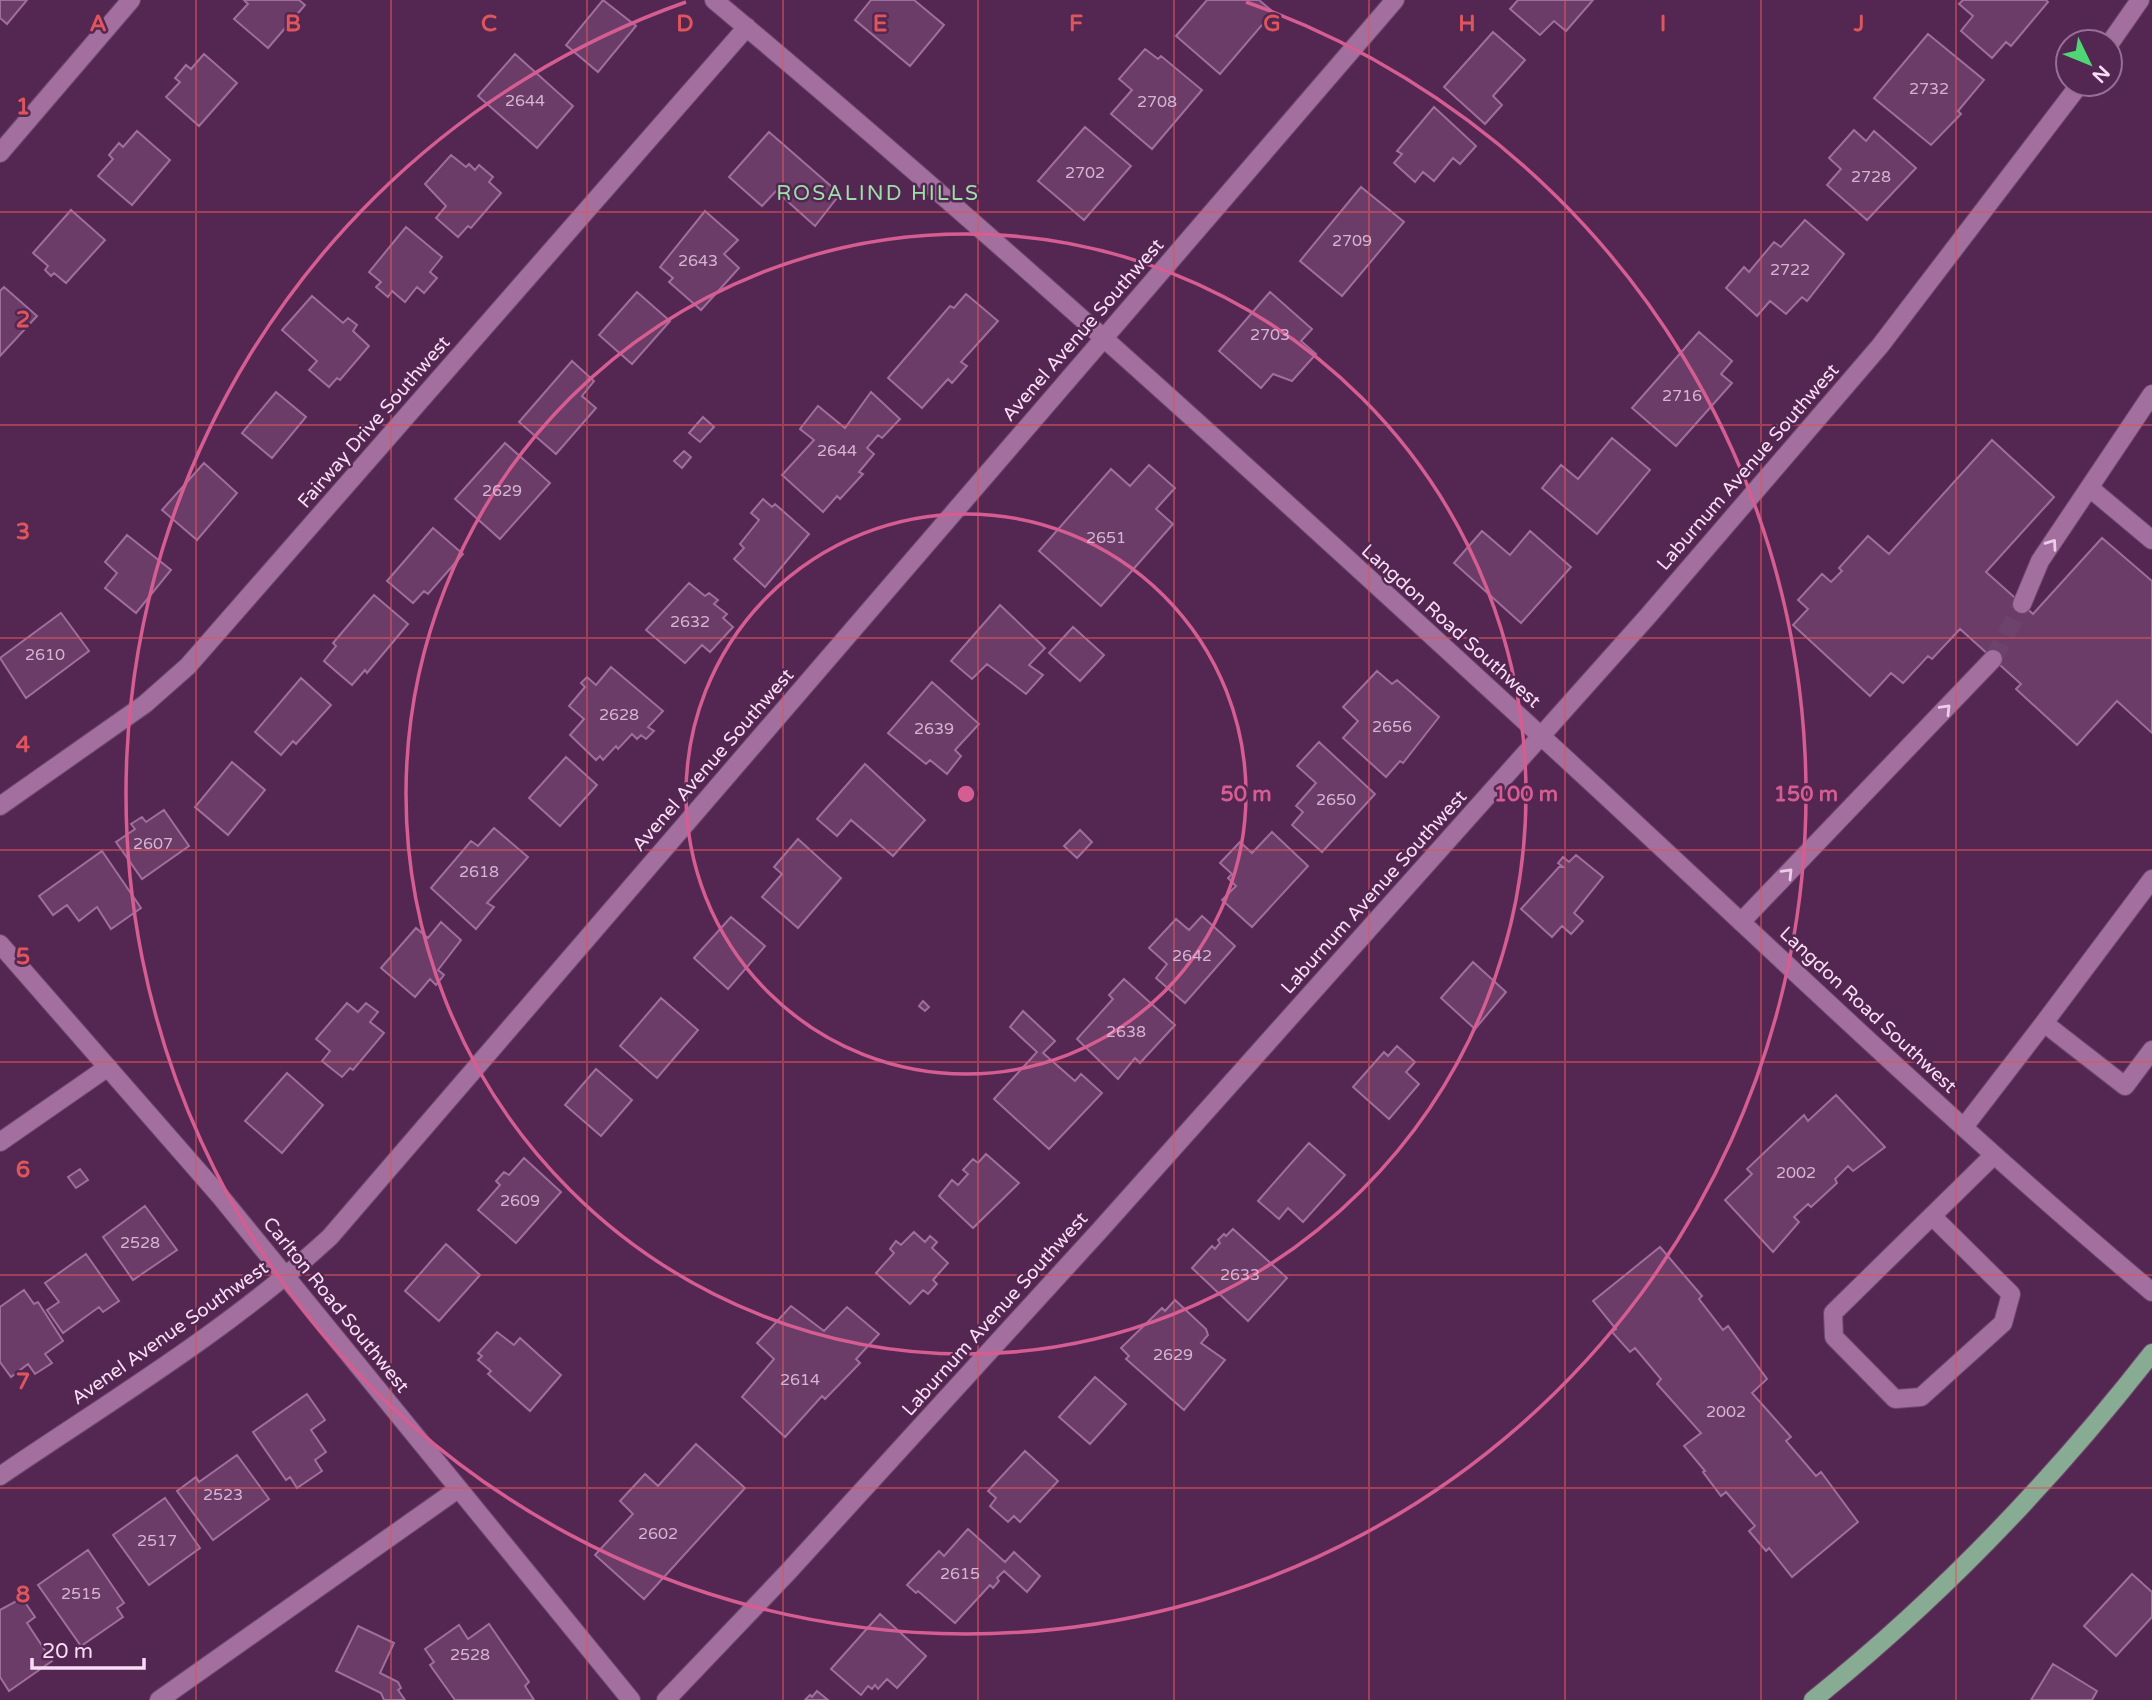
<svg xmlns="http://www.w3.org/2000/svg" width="2152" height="1700" font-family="'Varela Round',sans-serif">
<rect width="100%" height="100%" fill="#542752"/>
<path fill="#6b3c68" stroke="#a06d9c" stroke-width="2" d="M0,0H27L7,24L0,18Z
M244,0H299L305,5L268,48L234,19L248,4Z
M603,0L636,26L598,72L566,45Z
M871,0H914L944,25L910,66L855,20Z
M1207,0H1259L1273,12L1220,74L1176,36Z
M1518,0H1593L1566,31L1554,21L1540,35L1510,9Z
M1963,0H2046L2048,2L2011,46L2006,42L1992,58L1961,31L1973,16L1959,4Z
M1493,32L1525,60L1493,96L1502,105L1485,124L1444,87Z
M1928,34L1984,80L1958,111L1961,114L1931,145L1874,98Z
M1145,49L1158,59L1161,56L1202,90L1152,149L1111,114L1132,90L1119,79Z
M204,54L237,83L199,126L166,97L180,82L175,78L186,65L191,69Z
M515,54L573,106L537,148L478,96Z
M1434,107L1476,146L1460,164L1453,158L1434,181L1423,172L1415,182L1394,163L1402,154L1397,151Z
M1085,127L1131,166L1084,220L1038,181Z
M1854,130L1866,141L1874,131L1916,168L1867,220L1827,185L1841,169L1829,158Z
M137,131L170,160L132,205L98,176L113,159L109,155L119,143L123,147Z
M769,132L840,194L815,226L776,191L762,206L729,177Z
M451,155L466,167L469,164L475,170L479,165L493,177L489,182L501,193L471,228L468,226L458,237L436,218L446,206L425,184Z
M1361,187L1404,222L1342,296L1300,261Z
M71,210L105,240L66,283L54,273L51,276L45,270L48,266L33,253Z
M705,211L738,240L724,254L739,268L701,310L669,282L673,278L660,267Z
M1805,220L1844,254L1807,301L1802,297L1786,314L1770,301L1757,316L1726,288L1744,267L1749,272L1774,242L1781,247Z
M406,227L442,257L430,272L437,278L424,293L417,287L405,302L392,291L388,297L376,287L381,282L369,272Z
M4,287L37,316L0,356V291Z
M637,292L670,321L632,364L599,335Z
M1270,292L1312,329L1301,341L1316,354L1292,381L1273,374L1261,388L1219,351Z
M966,294L998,321L961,362L967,366L952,383L948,379L922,408L888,378L950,306L954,308Z
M312,296L343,323L348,318L357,325L353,331L369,346L340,380L337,378L329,387L309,370L317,361L282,330Z
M1699,332L1732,361L1721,374L1732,383L1676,446L1632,408Z
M572,361L594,381L582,396L596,408L556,454L519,422Z
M276,392L306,417L272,458L242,433Z
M871,392L900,419L882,438L878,435L867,448L874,454L859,472L863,474L840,499L837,496L823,512L782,475L814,440L800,429L818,406L845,428Z
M703,417L714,427L700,442L689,433Z
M1612,438L1650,470L1597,534L1542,488L1561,465L1578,479Z
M1992,440L2054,497L1986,572L2022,604L2033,614L2102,538L2152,581V733L2117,701L2077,745L2016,689L2021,684L1960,629L1932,659L1928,656L1903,683L1891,673L1870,696L1793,625L1808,609L1798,600L1822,574L1831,582L1842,571L1839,568L1868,536L1889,554Z
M505,443L550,483L500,539L455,499Z
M684,451L691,457L682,468L674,461Z
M204,463L237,493L197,540L162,510Z
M1149,465L1175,488L1156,509L1173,524L1101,606L1039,551L1111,469L1130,486Z
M763,499L772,507L775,504L809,534L765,587L734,559L744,548L740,544L759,520L751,513Z
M433,528L463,554L428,594L424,591L413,603L387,581Z
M1482,531L1510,555L1530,531L1571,567L1521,623L1454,563Z
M127,535L171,570L136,613L105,588L117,573L105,562Z
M689,583L705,596L709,593L718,600L714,604L727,614L723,618L733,627L710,652L702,645L685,663L646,630Z
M374,595L408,624L367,673L365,670L352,685L324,661L336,646L333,643Z
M1000,605L1045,648L1029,665L1043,675L1026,694L987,664L972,679L951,661Z
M61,613L89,651L26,698L0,658Z
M1073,627L1104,655L1080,681L1049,653Z
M611,667L663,711L648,727L654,731L646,739L641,735L637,739L632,734L618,749L616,746L603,760L600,756L596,760L570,735L584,719L569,706L585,687L581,683L587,677L596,685Z
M1377,671L1392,684L1397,680L1439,717L1403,763L1400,761L1386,777L1343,738L1358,721L1343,707Z
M301,678L331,705L296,744L293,741L281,755L255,732Z
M932,682L979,724L955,750L961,756L947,774L930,760L926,764L888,733Z
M1319,742L1375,794L1322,852L1292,825L1303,812L1296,806L1316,783L1297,766Z
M566,757L597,785L560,826L529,798Z
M232,762L265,790L228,835L195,807Z
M865,764L925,820L893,856L851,820L837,836L817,819Z
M164,810L189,846L142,879L116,842L135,829L131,824L142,817L146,822Z
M494,828L528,857L487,903L494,907L476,929L431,888L471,841L478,846Z
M1080,830L1092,842L1077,858L1064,846Z
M1272,832L1308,866L1252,927L1222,900L1236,886L1228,878L1232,874L1220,863L1240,842L1252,853Z
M798,839L841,878L798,928L762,897L782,874L774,867Z
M102,851L141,908L111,929L97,907L79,921L67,905L53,915L39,896Z
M1576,855L1603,877L1574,913L1583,921L1571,934L1562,926L1552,937L1521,909L1559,867H1563L1558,863L1563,857L1569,862Z
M1202,916L1235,946L1185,1003L1156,978L1167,964L1149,948L1176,919L1189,930Z
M731,917L765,946L728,989L694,958Z
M441,922L461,940L438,970L444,975L436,985L430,979L415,997L381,968L416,928L428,938Z
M1473,962L1506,992L1475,1029L1441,998Z
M1124,979L1175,1025L1140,1063L1135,1058L1118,1079L1077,1039L1113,999L1109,995Z
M661,998L698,1030L657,1078L620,1046Z
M923,1001L929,1007L925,1011L919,1006Z
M347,1003L358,1012L366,1003L378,1012L370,1022L384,1033L353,1070L350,1068L342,1077L322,1061L330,1051L316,1039Z
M1023,1011L1055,1041L1043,1053L1075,1081L1081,1074L1102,1093L1049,1149L994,1099L1037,1052L1010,1027Z
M1397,1046L1415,1062L1406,1072L1419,1084L1389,1119L1353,1087L1384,1052L1388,1056Z
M596,1069L632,1100L601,1136L565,1105Z
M287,1073L323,1105L282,1153L245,1121Z
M1836,1095L1885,1147L1853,1171L1848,1166L1835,1179L1837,1183L1811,1207L1808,1204L1794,1217L1799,1222L1773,1252L1725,1200L1752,1174L1747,1169L1804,1115L1808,1121Z
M1309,1143L1345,1175L1303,1222L1288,1208L1279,1219L1258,1201Z
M986,1154L1019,1183L973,1228L939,1196L952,1180L958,1185L968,1174L963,1170L973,1159L978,1163Z
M524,1158L561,1192L516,1243L478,1210L500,1185L496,1181L504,1172L509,1175Z
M80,1169L88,1180L76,1188L68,1177Z
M145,1206L177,1250L133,1280L103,1237Z
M1233,1229L1287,1278L1248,1321L1192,1268L1212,1246L1215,1249L1220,1243L1218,1240L1224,1234L1226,1236Z
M914,1232L925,1242L930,1236L937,1242L932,1248L948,1263L933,1280L937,1284L928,1294L923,1290L910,1304L876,1273L894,1253L890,1249L896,1241L901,1245Z
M446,1244L480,1275L439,1321L405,1291Z
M1660,1247L1702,1296L1699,1299L1723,1330L1728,1326L1767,1379L1752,1393L1791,1437L1786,1441L1816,1476L1821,1472L1858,1522L1792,1577L1769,1548L1766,1551L1749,1531L1755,1526L1726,1492L1721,1496L1703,1472L1705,1471L1684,1446L1701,1433L1657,1384L1661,1379L1635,1348L1630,1352L1612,1332L1616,1329L1593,1301Z
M86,1254L119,1301L103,1312L99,1307L63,1333L47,1310L59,1302L45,1283Z
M24,1290L34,1304L38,1302L63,1341L45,1354L52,1363L35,1374L28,1364L11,1377L0,1362V1307Z
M1175,1300L1206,1329L1208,1335L1201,1343L1225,1360L1184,1410L1126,1359L1129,1356L1121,1348L1162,1308L1165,1311Z
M791,1306L824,1331L847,1307L879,1334L856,1359L860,1363L825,1399L822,1396L785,1437L742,1397L774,1359L757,1343Z
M497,1332L514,1345L520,1338L561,1375L530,1411L488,1374L491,1371L478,1360L482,1356L478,1353Z
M1095,1377L1126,1404L1090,1444L1059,1417Z
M307,1394L325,1420L311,1430L326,1452L315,1460L322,1471L297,1488L290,1477L286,1480L253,1432Z
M696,1444L745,1488L644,1599L595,1555L633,1514L620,1501L645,1474L658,1486Z
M1025,1451L1058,1481L1020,1522L1014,1516L1008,1522L990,1506L996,1498L988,1491Z
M237,1455L269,1499L213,1540L177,1491L196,1477L199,1482Z
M165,1498L200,1548L149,1585L113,1535Z
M968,1529L1005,1562L1014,1552L1040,1576L1027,1592L1004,1571L997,1578L999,1581L993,1588L990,1585L955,1623L918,1591L916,1593L907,1585L939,1551L944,1556Z
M88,1550L124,1603L117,1608L123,1617L81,1646L38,1585Z
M2132,1574L2152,1592V1617L2116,1656L2084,1626Z
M22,1598L35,1617L27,1623L52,1661L9,1691L0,1677V1610Z
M880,1614L926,1656L897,1688L887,1679L878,1689L875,1685L872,1689L868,1686L861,1695L831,1669Z
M489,1624L529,1682L525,1686L534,1700H455L430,1665L434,1662L425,1649L459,1625L468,1639Z
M358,1626L394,1643L380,1673L398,1682L401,1688L398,1690L405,1700H384L381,1693L336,1671Z
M2053,1664L2097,1691L2092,1700H2031Z
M817,1691L828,1700H805L810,1695L812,1697Z"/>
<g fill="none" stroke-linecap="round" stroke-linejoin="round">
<path stroke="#6d426b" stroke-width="18" stroke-dasharray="18 9" stroke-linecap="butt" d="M1993,659L2022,604"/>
<defs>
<path id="minor" d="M714,0C996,236 1270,487 1541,736C1744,922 1941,1115 2152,1292
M2110,43L2140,0
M0,153L131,0
M2091,489L2152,540
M2022,604L2040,561L2152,394
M0,806L145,704L188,666L747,27
M1741,922L1993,659
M0,944L220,1196L631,1700
M2044,1023L2152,879
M1964,1127L2044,1023L2125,1086L2152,1050
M0,1142L108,1067
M1932,1216L2011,1294L2003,1323L1921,1397L1895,1399L1834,1337L1833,1313L1994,1155
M0,1476C112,1400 230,1329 330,1237L1395,0
M159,1700L458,1489
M666,1700L788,1572L1101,1229L1648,616L1880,346L2080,84"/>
<path id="major" d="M1813,1700C1940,1598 2052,1481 2152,1353"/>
</defs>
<use href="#minor" stroke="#6e476c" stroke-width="20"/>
<use href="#major" stroke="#6e476c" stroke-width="20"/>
<use href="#minor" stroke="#a26f9e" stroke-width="18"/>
<use href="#major" stroke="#88ac93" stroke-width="18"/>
</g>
<defs><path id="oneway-chevron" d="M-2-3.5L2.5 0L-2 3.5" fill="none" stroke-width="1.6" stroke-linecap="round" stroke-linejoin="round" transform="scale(1.75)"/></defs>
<g stroke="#eccce9">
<use href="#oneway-chevron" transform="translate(2052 544) rotate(-55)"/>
<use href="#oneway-chevron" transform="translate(1946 709) rotate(-46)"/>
<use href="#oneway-chevron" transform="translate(1788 873) rotate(-46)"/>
</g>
<path fill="none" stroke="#df555c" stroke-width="2" stroke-opacity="0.55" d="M196,0V1700M391,0V1700M587,0V1700M783,0V1700M978,0V1700M1174,0V1700M1369,0V1700M1565,0V1700M1761,0V1700M1956,0V1700M0,212H2152M0,425H2152M0,638H2152M0,850H2152M0,1062H2152M0,1275H2152M0,1488H2152"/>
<g fill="none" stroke="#d55d91" stroke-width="3.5">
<circle cx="966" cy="794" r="280"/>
<circle cx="966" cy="794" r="560"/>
<path d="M1246 2A840 840 0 1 1 686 2"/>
</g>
<g text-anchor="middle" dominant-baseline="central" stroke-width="5" stroke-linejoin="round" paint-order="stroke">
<g font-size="16" fill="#d6b5d2">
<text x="1929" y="89">2732</text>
<text x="525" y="101">2644</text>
<text x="1157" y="102">2708</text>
<text x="1085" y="173">2702</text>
<text x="1871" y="177">2728</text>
<text x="1352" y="241">2709</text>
<text x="698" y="261">2643</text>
<text x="1790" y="270">2722</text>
<text x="1270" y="335">2703</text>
<text x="1682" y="396">2716</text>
<text x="837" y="451">2644</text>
<text x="502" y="491">2629</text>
<text x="1106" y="538">2651</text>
<text x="690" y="622">2632</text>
<text x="45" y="655">2610</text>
<text x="619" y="715">2628</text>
<text x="1392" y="727">2656</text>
<text x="934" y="729">2639</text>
<text x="1336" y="800">2650</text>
<text x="153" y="844">2607</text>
<text x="479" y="872">2618</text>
<text x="1192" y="956">2642</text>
<text x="1126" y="1032">2638</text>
<text x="1796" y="1173">2002</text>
<text x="520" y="1201">2609</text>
<text x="140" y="1243">2528</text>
<text x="1240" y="1275">2633</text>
<text x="1173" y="1355">2629</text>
<text x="800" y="1380">2614</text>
<text x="1726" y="1412">2002</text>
<text x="223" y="1495">2523</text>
<text x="658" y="1534">2602</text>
<text x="157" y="1541">2517</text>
<text x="960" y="1574">2615</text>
<text x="81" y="1594">2515</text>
<text x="470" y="1655">2528</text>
</g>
<g font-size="19" fill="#f9ddf6" stroke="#542752">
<text transform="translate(1083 330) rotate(-49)">Avenel Avenue Southwest</text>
<text transform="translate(374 422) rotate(-49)">Fairway Drive Southwest</text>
<text transform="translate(1748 467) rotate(-49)">Laburnum Avenue Southwest</text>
<text transform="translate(1451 626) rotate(42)">Langdon Road Southwest</text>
<text transform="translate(713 760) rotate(-49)">Avenel Avenue Southwest</text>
<text transform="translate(1374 892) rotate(-48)">Laburnum Avenue Southwest</text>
<text transform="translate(1868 1010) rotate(43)">Langdon Road Southwest</text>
<text transform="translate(336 1305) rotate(51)">Carlton Road Southwest</text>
<text transform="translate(995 1314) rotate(-48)">Laburnum Avenue Southwest</text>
<text transform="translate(170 1333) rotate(-35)">Avenel Avenue Southwest</text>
</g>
<g font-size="21" letter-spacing="2" fill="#9ddfa9" stroke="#542752">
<text x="878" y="193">ROSALIND HILLS</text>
</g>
</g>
<g font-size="23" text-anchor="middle" font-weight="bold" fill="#df555c" stroke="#542752" stroke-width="5" stroke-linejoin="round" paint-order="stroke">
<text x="98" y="31">A</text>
<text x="293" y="31">B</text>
<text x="489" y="31">C</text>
<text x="685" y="31">D</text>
<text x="880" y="31">E</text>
<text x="1076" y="31">F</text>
<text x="1272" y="31">G</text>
<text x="1467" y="31">H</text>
<text x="1663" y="31">I</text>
<text x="1859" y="31">J</text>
<text x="23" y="114">1</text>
<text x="23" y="327">2</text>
<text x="23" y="539">3</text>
<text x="23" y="752">4</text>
<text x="23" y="964">5</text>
<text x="23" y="1177">6</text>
<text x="23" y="1389">7</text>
<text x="23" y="1602">8</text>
</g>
<circle cx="966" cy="794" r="10" fill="#d55d91" stroke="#542752" stroke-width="3.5"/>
<g font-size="21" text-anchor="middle" font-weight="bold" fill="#d55d91" stroke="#542752" stroke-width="5" stroke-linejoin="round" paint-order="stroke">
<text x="1246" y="801">50 m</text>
<text x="1526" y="801">100 m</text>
<text x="1806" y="801">150 m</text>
</g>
<g transform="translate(2089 63) rotate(133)"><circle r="33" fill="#542752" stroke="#967094" stroke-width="2"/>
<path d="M0-5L12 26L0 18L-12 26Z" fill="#4fd675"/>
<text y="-10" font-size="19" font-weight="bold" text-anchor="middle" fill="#f9ddf6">N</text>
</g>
<path d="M32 1658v10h112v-10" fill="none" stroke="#f9ddf6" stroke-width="3.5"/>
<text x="42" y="1658" font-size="21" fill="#f9ddf6" stroke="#542752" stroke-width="5" paint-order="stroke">20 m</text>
</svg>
